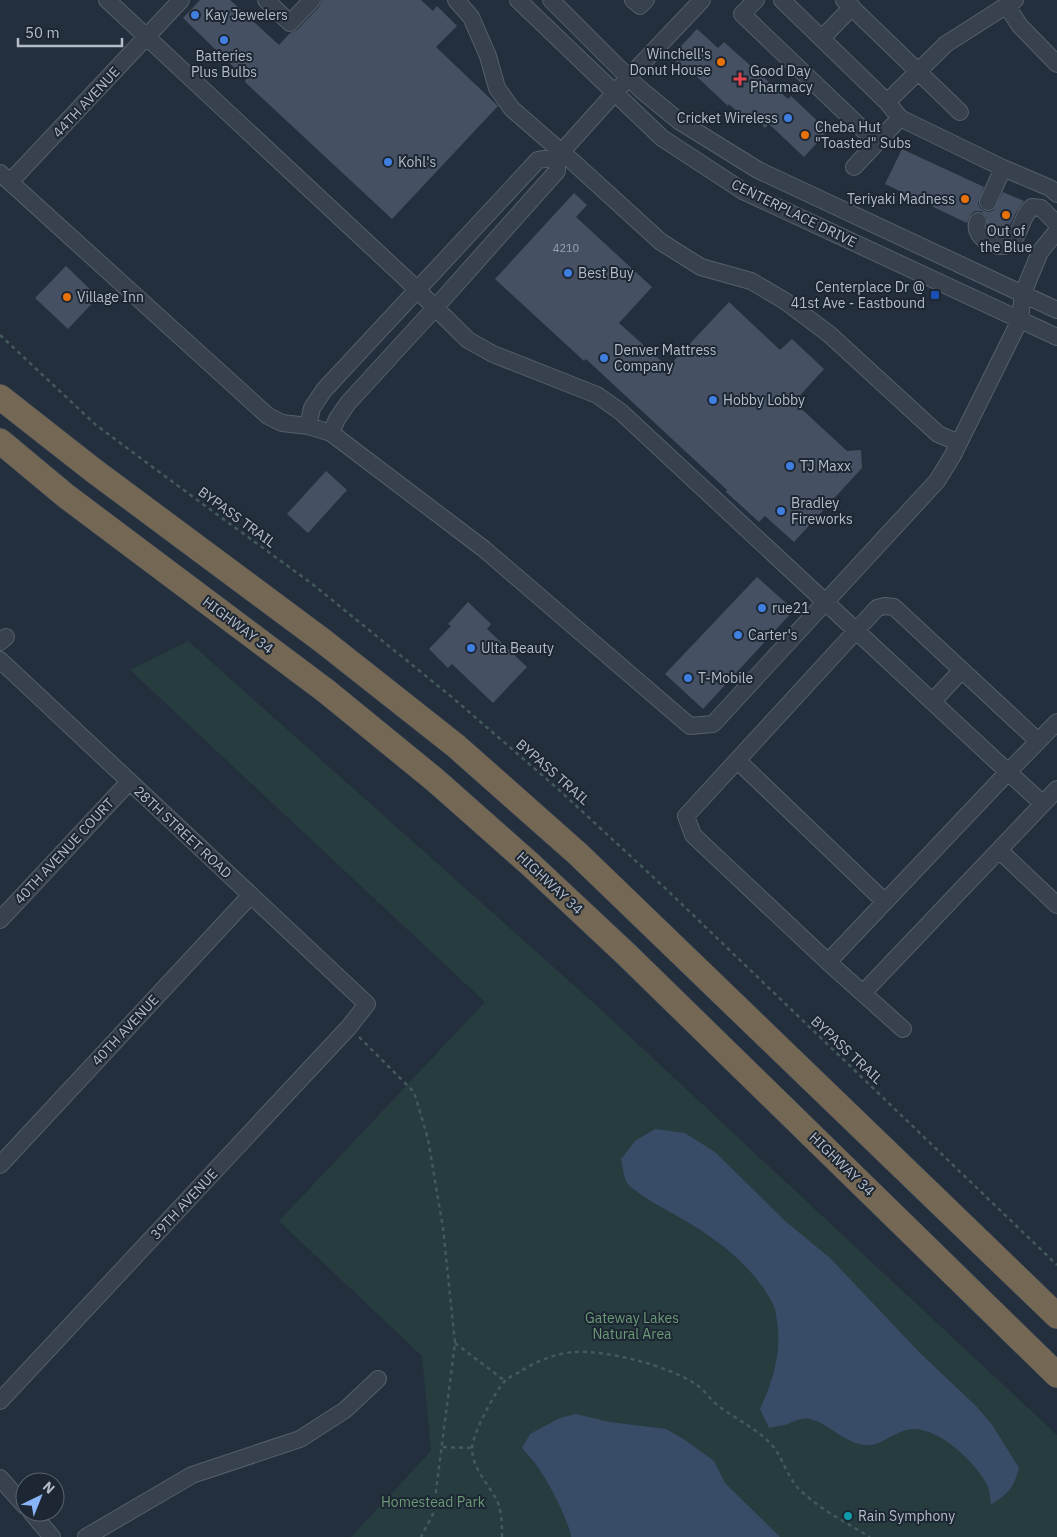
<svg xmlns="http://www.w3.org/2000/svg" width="1057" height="1537" font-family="'IBM Plex Sans',sans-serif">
<rect width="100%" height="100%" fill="#242f3e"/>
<path fill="#263c3f" d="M188,641L596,1005L1057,1435V1537H351L431,1451L422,1356L279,1221L485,1002L130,670Z"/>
<path fill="#394c67" d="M655,1129L685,1133L715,1152L785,1221L830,1258L920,1353L977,1407L993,1426L1019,1468C1013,1490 1009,1492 991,1505C990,1498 990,1489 986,1483C974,1461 941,1430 915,1429C897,1428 882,1447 865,1445C844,1443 830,1424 810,1419C800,1417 793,1423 784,1425C779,1426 774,1427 769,1428L760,1409C773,1381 782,1352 777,1321C776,1317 776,1311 774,1306C757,1270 717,1238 682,1219C671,1212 631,1192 626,1181C623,1175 623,1166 621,1159L635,1141Z
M576,1414L610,1422L666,1429L685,1440L714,1461L725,1483L780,1537H571C569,1520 546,1477 535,1463C531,1458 526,1453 522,1448L530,1434L560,1418Z"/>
<path fill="#455162" d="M200,0H230L279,45L290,33L297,30L319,7L322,0H421L433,11L437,6L457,26L436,47L498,106L392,219L245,82L246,79L183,18Z
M697,29L718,48L724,42L788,99L791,96L828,131L804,157L769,124L765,128L750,114L745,119L729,104L728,106L695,75L693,77L671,57Z
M902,149L984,187L978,203L980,208L984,211L990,212L994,210L1003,192L1024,201L1017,211L1005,234L997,235L990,231L992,226L987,225V218L981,211H975L971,214L967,223L885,184Z
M574,193L587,205L576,217L652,287L619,323L668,367L729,302L780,350L792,339L824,369L794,402L847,451L861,450L862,468L794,542L765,516L759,522L726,492L727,490L586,359L584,361L495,279Z
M66,266L98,297L68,329L35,298Z
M326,471L347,490L308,533L287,514Z
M757,577L794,610L703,709L665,674Z
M468,602L491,624L487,629L527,667L493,703L452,664L448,668L429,649L451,626L448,624Z"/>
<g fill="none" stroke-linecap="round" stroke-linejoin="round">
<defs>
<path id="minor" d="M107,0L404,277L468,340L493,354L597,395L621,412L1008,772L1057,722
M266,0L290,23L312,0
M456,0L471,17L488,56L497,88L512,109L572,161L661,242L701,267L751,281L785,301L829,334L938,434L959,443
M518,0L662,138L743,191L1057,337
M551,0L640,89L679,121L758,170L1057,310
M633,0L640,6L646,0
M756,0L742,14L877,143
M782,0L887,102L900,118L1003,168L1050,188L1057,194
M844,0L960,112
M1006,5L1020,26L1057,64
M822,38L852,7
M887,102L946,44L1015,0
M854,167L900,118
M0,173L268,416L282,423L308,426L331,433L484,549L690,726L713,724L937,481L953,455L1020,320L1023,293L1040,252L1057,231
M10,182L181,0
M988,202L1003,168
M978,221C970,237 1000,254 1012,242C1021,232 1021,217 1032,207L1041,208L1057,224
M308,426L312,408L324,390L538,160L557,157L629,77L702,0
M331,433L337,419L348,403L435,308L557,171V157
M0,642L6,637
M0,660L367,1004L349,1027L0,1401
M933,701L962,670
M1038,741L894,607L885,606L877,608L686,816L693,835L828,962L1008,772L1043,804
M738,761L885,902
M999,850L1057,905
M0,920L129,782
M828,962L903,1029
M863,993L1057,789
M0,1165L251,895
M0,1478L25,1506
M31,1512L52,1537
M86,1537L192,1475L300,1439L345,1410L378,1379"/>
<path id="highway" d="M0,397L93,470L323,641L456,746L578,854L1057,1316
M0,441L66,496L326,691L435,780L531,865L626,954L1057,1375"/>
</defs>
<use href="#minor" stroke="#565f6c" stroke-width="18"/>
<use href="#highway" stroke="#434c59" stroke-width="26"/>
<path stroke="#44595c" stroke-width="2.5" stroke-dasharray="4 4" stroke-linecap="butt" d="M0,335L96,425L189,494L311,583L453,698L558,789L666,889L1057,1265
M359,1037L414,1092L428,1139L443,1228L455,1343L433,1514L421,1537
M455,1343L505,1381
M443,1447L472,1448
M502,1537C502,1526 502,1514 498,1503C490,1485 473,1471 472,1449C472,1435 495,1391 505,1381C509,1377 516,1374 521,1371C535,1362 556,1353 574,1352C607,1350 665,1365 694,1383C704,1389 711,1401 721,1408C737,1419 754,1428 768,1441C783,1455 786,1477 801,1491C821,1510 847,1523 870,1537"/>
<use href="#minor" stroke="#38414e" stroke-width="16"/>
<use href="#highway" stroke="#746855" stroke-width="25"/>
</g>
<g fill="#3f7fe0" stroke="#1d2633" stroke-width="2">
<circle cx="195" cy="15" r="5"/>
<circle cx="224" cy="40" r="5"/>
<circle cx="788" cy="118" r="5"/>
<circle cx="388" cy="162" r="5"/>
<circle cx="568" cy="273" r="5"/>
<circle cx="604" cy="358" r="5"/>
<circle cx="713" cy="400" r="5"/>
<circle cx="790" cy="466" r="5"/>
<circle cx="781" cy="511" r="5"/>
<circle cx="762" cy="608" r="5"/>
<circle cx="738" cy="635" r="5"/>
<circle cx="471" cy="648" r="5"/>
<circle cx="688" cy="678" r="5"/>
</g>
<g fill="#e8710a" stroke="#1d2633" stroke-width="2">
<circle cx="721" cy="62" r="5"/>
<circle cx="805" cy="135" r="5"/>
<circle cx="965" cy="199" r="5"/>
<circle cx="1006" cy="215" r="5"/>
<circle cx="67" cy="297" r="5"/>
</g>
<path fill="#e0444e" stroke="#1d2633" stroke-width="2" d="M737.5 71.5h5v5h5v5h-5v5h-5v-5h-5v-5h5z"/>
<rect fill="#1a4fb4" stroke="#1d2633" stroke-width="2" x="930" y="290" width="10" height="10" rx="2.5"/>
<circle fill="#0f9aa8" stroke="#1d2633" stroke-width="2" cx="848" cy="1516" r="5"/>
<g text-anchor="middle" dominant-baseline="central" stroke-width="4" stroke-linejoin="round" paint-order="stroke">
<g font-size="11" fill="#98a1af">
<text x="566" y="248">4210</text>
</g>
<g font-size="14" fill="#b4bcc9" stroke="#1d2633" text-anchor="start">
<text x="205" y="15">Kay Jewelers</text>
<text x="711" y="54" text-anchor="end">Winchell's<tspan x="711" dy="16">Donut House</tspan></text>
<text x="224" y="56" text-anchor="middle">Batteries<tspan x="224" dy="16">Plus Bulbs</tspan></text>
<text x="750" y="71">Good Day<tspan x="750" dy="16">Pharmacy</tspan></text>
<text x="778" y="118" text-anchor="end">Cricket Wireless</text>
<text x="815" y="127">Cheba Hut<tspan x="815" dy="16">"Toasted" Subs</tspan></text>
<text x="398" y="162">Kohl's</text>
<text x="955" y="199" text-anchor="end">Teriyaki Madness</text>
<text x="1006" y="231" text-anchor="middle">Out of<tspan x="1006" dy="16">the Blue</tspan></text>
<text x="578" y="273">Best Buy</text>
<text x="925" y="287" text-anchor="end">Centerplace Dr @<tspan x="925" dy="16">41st Ave - Eastbound</tspan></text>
<text x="77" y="297">Village Inn</text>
<text x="614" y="350">Denver Mattress<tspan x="614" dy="16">Company</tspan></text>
<text x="723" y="400">Hobby Lobby</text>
<text x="800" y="466">TJ Maxx</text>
<text x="791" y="503">Bradley<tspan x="791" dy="16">Fireworks</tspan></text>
<text x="772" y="608">rue21</text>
<text x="748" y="635">Carter's</text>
<text x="481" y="648">Ulta Beauty</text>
<text x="698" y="678">T-Mobile</text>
<text x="858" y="1516">Rain Symphony</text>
</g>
<g font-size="14" fill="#b4bcc9" stroke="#1d2633">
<text transform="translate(86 102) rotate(-47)">44TH AVENUE</text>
<text transform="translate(794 213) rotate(26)">CENTERPLACE DRIVE</text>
<text transform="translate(237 517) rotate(36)">BYPASS TRAIL</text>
<text transform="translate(238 625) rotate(37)">HIGHWAY 34</text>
<text transform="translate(553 772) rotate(41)">BYPASS TRAIL</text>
<text transform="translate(183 832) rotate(43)">28TH STREET ROAD</text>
<text transform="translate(64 851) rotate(-47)">40TH AVENUE COURT</text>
<text transform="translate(550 883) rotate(43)">HIGHWAY 34</text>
<text transform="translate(125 1030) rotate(-47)">40TH AVENUE</text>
<text transform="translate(847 1050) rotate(43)">BYPASS TRAIL</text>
<text transform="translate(842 1164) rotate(44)">HIGHWAY 34</text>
<text transform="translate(184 1204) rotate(-47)">39TH AVENUE</text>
</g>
<g font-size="14" fill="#6b9a76" stroke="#1d2633">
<text x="632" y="1318">Gateway Lakes<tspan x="632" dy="16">Natural Area</tspan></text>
<text x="433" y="1502">Homestead Park</text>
</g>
</g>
<g transform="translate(40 1497) rotate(43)"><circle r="24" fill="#1d2633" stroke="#59626f"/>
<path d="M0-4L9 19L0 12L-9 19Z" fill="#8ab4f8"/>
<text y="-8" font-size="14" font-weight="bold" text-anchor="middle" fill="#b4bcc9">N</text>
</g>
<path d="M18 38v8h104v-8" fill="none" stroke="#b4bcc9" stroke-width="2.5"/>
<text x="25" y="38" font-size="15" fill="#b4bcc9" stroke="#1d2633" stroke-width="4" paint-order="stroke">50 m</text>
</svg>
